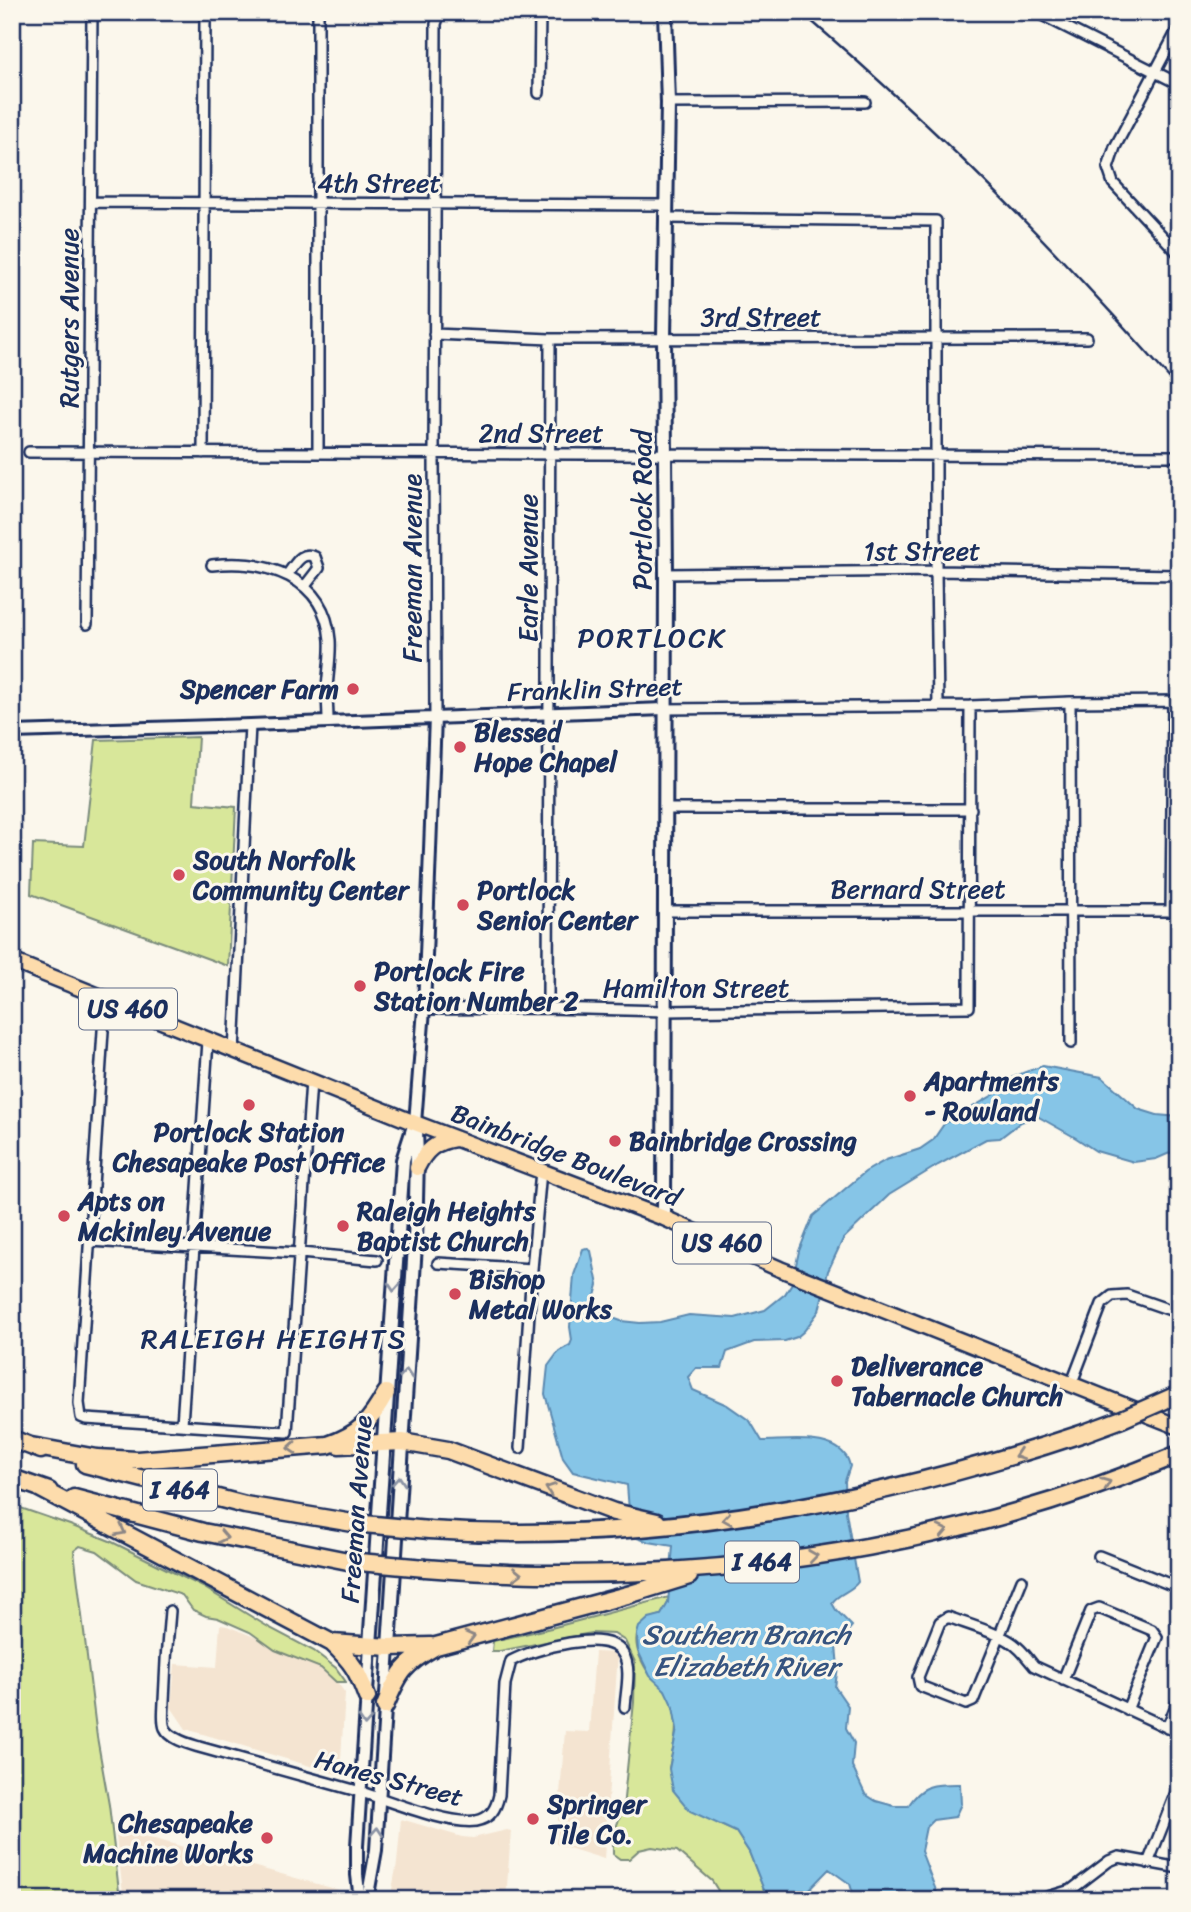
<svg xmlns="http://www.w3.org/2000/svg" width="1191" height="1912" font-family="Sriracha,sans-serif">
<rect width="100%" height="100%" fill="#fbf7ec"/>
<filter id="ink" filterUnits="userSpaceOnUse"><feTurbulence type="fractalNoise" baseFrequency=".0143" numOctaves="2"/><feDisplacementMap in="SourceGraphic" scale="14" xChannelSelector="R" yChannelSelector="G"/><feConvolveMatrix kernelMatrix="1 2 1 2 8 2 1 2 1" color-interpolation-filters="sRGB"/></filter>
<g filter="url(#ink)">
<path fill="#f4e4d1" d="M220,1625L227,1626L262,1640L322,1661L345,1693L340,1775L186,1729L171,1707L175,1664L217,1667Z
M595,1652L618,1653L604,1859L556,1844L565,1731L589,1732Z
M401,1819L462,1837L473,1838L507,1830L511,1831L506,1900H390L397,1863Z
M115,1828L339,1890L340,1900H124Z"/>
<path fill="#d8e79a" stroke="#7a8b7c" stroke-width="2" d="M198,737L194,803L236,807L228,966L31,894L33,844L84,846L96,740Z
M12,1505L70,1525L110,1541L203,1587L270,1628L314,1651L336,1668L346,1682H336L321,1668L275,1650L250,1632L218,1618L206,1616L193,1610L182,1595L136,1580L97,1551L80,1546L74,1551L97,1737L109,1805L120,1900H12V1844H14C20,1828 23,1816 12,1801Z
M669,1597L668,1603L661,1615C627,1624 633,1650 650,1675C654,1680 661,1684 665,1690C669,1695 672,1704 674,1710C679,1730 673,1748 669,1768L718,1824L736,1832L749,1852L768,1900H724L712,1881L677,1851L652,1847L639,1850L629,1859H620L613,1854V1836L623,1808L634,1702L635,1662L625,1641L614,1634L591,1633L500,1651H492L493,1641L551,1628Z"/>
<path fill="#86c5e7" stroke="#5b89b0" stroke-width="2" d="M1043,1066L1102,1077L1138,1109L1157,1115L1179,1117V1149L1156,1159L1134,1162L1096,1151L1076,1138L1037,1116L1021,1122L1000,1138L986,1139L938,1165L889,1195L843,1239L828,1271L819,1311L804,1331L797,1337L785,1341L754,1342L727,1352L722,1368H696L688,1377L693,1390L727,1405L750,1421L762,1441C785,1441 830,1434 845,1455C848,1458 849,1462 850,1466L845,1481L846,1512L858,1582C851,1592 838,1593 832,1603L836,1610L852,1626L836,1646L838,1667L835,1687L848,1706L846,1728L854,1743L852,1766L865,1794L876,1801L894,1806H908C923,1783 935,1784 960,1784L961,1804L955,1817L933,1820L926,1827L921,1851L937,1893L936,1900H855L850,1884L829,1869L799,1900H768L749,1852L736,1832L690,1811L673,1790L669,1769L677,1729L673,1707L665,1690L650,1676L638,1651L637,1634L639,1627L649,1618L661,1615L668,1603L673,1546L649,1542L631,1536L627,1485L573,1472L563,1458L545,1394L548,1366L559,1351L570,1345L572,1340L570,1327L574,1275L583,1249L586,1248L591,1251L598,1285L595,1296L604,1315L621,1321L640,1323L660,1322L689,1315L735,1318L765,1310L785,1294L792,1283L799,1251L813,1216L865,1172L886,1160L920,1149L933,1140L944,1124L1000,1091C1006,1076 1029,1071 1043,1066Z"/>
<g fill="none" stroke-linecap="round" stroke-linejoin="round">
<defs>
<path id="minor" d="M1036,12L1179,84
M1179,27L1115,147L1108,168L1113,183L1179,254
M539,93L540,12
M668,103L865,102
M91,202L667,205
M667,218L936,221V571L938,706
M434,334L550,339L1087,338
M29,452L1179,456
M203,453L205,12
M318,453V12
M212,565C266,559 325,577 330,640C331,656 328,672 327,689C327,700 328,711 328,721
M666,574L936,571L1179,575
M287,575C295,565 301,550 315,557L319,568L305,586
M87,624L92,12
M1070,702L1071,1043
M664,709L970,706L1070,702L1177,701
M435,717L434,453L436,24L440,12
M666,809H971
M664,911H1171L1173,702
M105,1000L79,1403L81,1417L86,1419L287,1432L311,1081
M548,1008L550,339
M424,1009L548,1008L665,1011L969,1007L970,706
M234,1052L250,725
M89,1241L300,1253L377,1260
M438,1263L532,1269
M1071,1385L1102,1304L1112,1296L1127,1295L1179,1313
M182,1424L208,1041
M520,1448L532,1269L541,1171
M1099,1556L1179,1588
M1022,1580L973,1701L966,1704L920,1686L918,1677L940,1622L948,1617C967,1624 988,1630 1006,1639C1018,1645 1026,1656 1034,1666L1179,1733
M170,1611C167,1641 165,1671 164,1701C164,1708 162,1722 165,1728C170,1739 189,1744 199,1747C253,1762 307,1777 361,1792C390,1801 448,1825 476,1821C491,1818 496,1809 499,1795L505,1684L511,1661C533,1649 608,1627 623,1654C632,1668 626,1691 625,1707
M1063,1680L1091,1611L1099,1608L1152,1630L1157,1637L1127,1710
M1167,1728L1179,1698
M1148,1863L1179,1785
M1038,1900L1071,1890L1109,1861L1119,1857L1179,1868"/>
<path id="tertiary" d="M12,732L250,725L664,709
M415,1123L424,1009L435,717
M360,1900L357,1875V1846L370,1646
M367,1900L376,1850L389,1647"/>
<path id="secondary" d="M664,1218L666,574L664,337L668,103L665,12
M370,1646L403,1160L415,1123
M389,1647L415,1245L417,1156L416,1130"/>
<path id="primary" d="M12,961L415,1123L664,1218L780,1269L1179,1427
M417,1168C426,1150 435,1142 455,1139"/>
<path id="motorway" d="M12,1439L41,1450
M339,1445L402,1442L448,1450L614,1512L657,1522
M31,1446L97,1458L137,1460L328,1445C360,1434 370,1422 386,1393
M85,1464L245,1505L353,1523
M12,1478L49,1491
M39,1488L332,1643C353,1663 357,1670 367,1697
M74,1498L203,1532L348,1561
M429,1530C652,1545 872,1504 1084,1433
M425,1568C465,1571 506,1574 547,1574C763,1576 979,1539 1179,1454
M332,1643L389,1647L431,1646
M385,1706C399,1672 404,1664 436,1646L631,1594L689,1576"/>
</defs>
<use href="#minor" stroke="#1b2f5e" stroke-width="14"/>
<use href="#tertiary" stroke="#1b2f5e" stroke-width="16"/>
<use href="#secondary" stroke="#1b2f5e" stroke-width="18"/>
<use href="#primary" stroke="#1b2f5e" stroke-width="19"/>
<use href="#motorway" stroke="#1b2f5e" stroke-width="21"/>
<use href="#minor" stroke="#fbf7ec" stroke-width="9"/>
<use href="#tertiary" stroke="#fbf7ec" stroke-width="10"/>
<use href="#secondary" stroke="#fbf7ec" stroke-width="12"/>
<use href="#primary" stroke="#fddcac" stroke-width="14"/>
<use href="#motorway" stroke="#fddcac" stroke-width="16"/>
<path stroke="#1b2f5e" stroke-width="2.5" d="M801,12C937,128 1062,254 1179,389"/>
<defs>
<path id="motorway-bridge" d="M1084,1433L1122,1419L1179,1394
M353,1523L429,1530
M348,1561L425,1568"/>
</defs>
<use href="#motorway-bridge" stroke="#1b2f5e" stroke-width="21" stroke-linecap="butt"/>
<use href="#motorway-bridge" stroke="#fddcac" stroke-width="16"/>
</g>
<defs><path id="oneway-chevron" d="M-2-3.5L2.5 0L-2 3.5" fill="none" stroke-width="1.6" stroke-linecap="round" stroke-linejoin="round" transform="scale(1.75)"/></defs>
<g stroke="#8b93a5">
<use href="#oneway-chevron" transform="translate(394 1287) rotate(94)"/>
<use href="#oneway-chevron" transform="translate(406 1374) rotate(-86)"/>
<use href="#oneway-chevron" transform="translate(399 1481) rotate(-86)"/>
<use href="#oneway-chevron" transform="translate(365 1721) rotate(94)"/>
<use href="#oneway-chevron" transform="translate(377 1832) rotate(-86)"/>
</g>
<g stroke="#8c8685">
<use href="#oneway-chevron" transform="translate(292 1448) rotate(176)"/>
<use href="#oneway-chevron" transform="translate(1019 1455) rotate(162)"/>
<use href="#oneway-chevron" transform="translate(1106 1483) rotate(-21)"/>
<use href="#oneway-chevron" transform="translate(550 1489) rotate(-160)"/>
<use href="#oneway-chevron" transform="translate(727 1519) rotate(172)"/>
<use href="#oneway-chevron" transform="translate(121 1531) rotate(28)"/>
<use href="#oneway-chevron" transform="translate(943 1531) rotate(-12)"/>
<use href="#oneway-chevron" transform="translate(223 1537) rotate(12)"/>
<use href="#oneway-chevron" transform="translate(813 1556) rotate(-8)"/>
<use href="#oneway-chevron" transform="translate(517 1574) rotate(1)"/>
<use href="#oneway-chevron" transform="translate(470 1637) rotate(-15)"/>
</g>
</g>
<g fill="#d1495b" stroke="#fbf7ec" stroke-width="2.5">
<circle cx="353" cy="689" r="7"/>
<circle cx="460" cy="747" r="7"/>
<circle cx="179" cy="875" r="7"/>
<circle cx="463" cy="905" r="7"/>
<circle cx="360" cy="986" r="7"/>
<circle cx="910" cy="1096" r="7"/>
<circle cx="249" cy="1105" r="7"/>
<circle cx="615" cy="1141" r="7"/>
<circle cx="64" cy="1216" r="7"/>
<circle cx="343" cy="1226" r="7"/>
<circle cx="455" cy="1294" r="7"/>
<circle cx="837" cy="1381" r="7"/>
<circle cx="533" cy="1819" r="7"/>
<circle cx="267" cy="1838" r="7"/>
</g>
<g text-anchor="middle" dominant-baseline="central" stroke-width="6" stroke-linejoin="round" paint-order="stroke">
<g fill="#fbf7ec" stroke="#5e6b89" stroke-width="2">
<rect x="79" y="988.5" width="98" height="41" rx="5"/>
<rect x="673" y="1222.5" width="98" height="41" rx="5"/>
<rect x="143" y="1469.5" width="74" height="41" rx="5"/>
<rect x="725" y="1541.5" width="74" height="41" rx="5"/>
</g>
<g font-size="24" font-weight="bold" fill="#1b2f5e">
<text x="128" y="1009">US 460</text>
<text x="722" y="1243">US 460</text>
<text x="180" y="1490">I 464</text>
<text x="762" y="1562">I 464</text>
</g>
<g font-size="26" fill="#1b2f5e" stroke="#fbf7ec">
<text x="379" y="183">4th Street</text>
<text x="761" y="317">3rd Street</text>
<text transform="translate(69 318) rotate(-90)">Rutgers Avenue</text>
<text x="541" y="433">2nd Street</text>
<text transform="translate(642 510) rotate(-90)">Portlock Road</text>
<text x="922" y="551">1st Street</text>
<text transform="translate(412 568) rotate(-90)">Freeman Avenue</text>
<text transform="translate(528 568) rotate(-90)">Earle Avenue</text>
<text transform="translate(595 689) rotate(-2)">Franklin Street</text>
<text x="918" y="889">Bernard Street</text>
<text x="696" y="988">Hamilton Street</text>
<text transform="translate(566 1155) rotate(21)">Bainbridge Boulevard</text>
<text transform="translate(356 1509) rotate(-86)">Freeman Avenue</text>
<text transform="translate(389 1778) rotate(15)">Hanes Street</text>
</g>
<g font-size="26" font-weight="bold" fill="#1b2f5e" stroke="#fbf7ec" text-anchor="start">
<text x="339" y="689" text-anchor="end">Spencer Farm</text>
<text x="474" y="732">Blessed<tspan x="474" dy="30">Hope Chapel</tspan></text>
<text x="193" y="860">South Norfolk<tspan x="193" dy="30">Community Center</tspan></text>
<text x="477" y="890">Portlock<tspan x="477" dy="30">Senior Center</tspan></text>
<text x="374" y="971">Portlock Fire<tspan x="374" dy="30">Station Number 2</tspan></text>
<text x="924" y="1081">Apartments<tspan x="924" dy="30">- Rowland</tspan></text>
<text x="249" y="1132" text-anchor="middle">Portlock Station<tspan x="249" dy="30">Chesapeake Post Office</tspan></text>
<text x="629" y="1141">Bainbridge Crossing</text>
<text x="78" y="1201">Apts on<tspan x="78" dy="30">Mckinley Avenue</tspan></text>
<text x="357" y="1211">Raleigh Heights<tspan x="357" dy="30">Baptist Church</tspan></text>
<text x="469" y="1279">Bishop<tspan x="469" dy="30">Metal Works</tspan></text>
<text x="851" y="1366">Deliverance<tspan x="851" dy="30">Tabernacle Church</tspan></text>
<text x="547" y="1804">Springer<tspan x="547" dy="30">Tile Co.</tspan></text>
<text x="253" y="1823" text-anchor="end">Chesapeake<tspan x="253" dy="30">Machine Works</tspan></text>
</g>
<g font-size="28" letter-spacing="2" fill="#1b2f5e" stroke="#fbf7ec">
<text x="652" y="637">PORTLOCK</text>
<text x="274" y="1338">RALEIGH HEIGHTS</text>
</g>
<g font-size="28" font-style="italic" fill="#365480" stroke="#fbf7ec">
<text x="746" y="1634">Southern Branch<tspan x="746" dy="32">Elizabeth River</tspan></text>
</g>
</g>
<rect width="1191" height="1912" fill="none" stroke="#fbf7ec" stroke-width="42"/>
<rect x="21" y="21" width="1149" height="1870" fill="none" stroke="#1b2f5e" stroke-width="2.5" filter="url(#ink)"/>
</svg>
